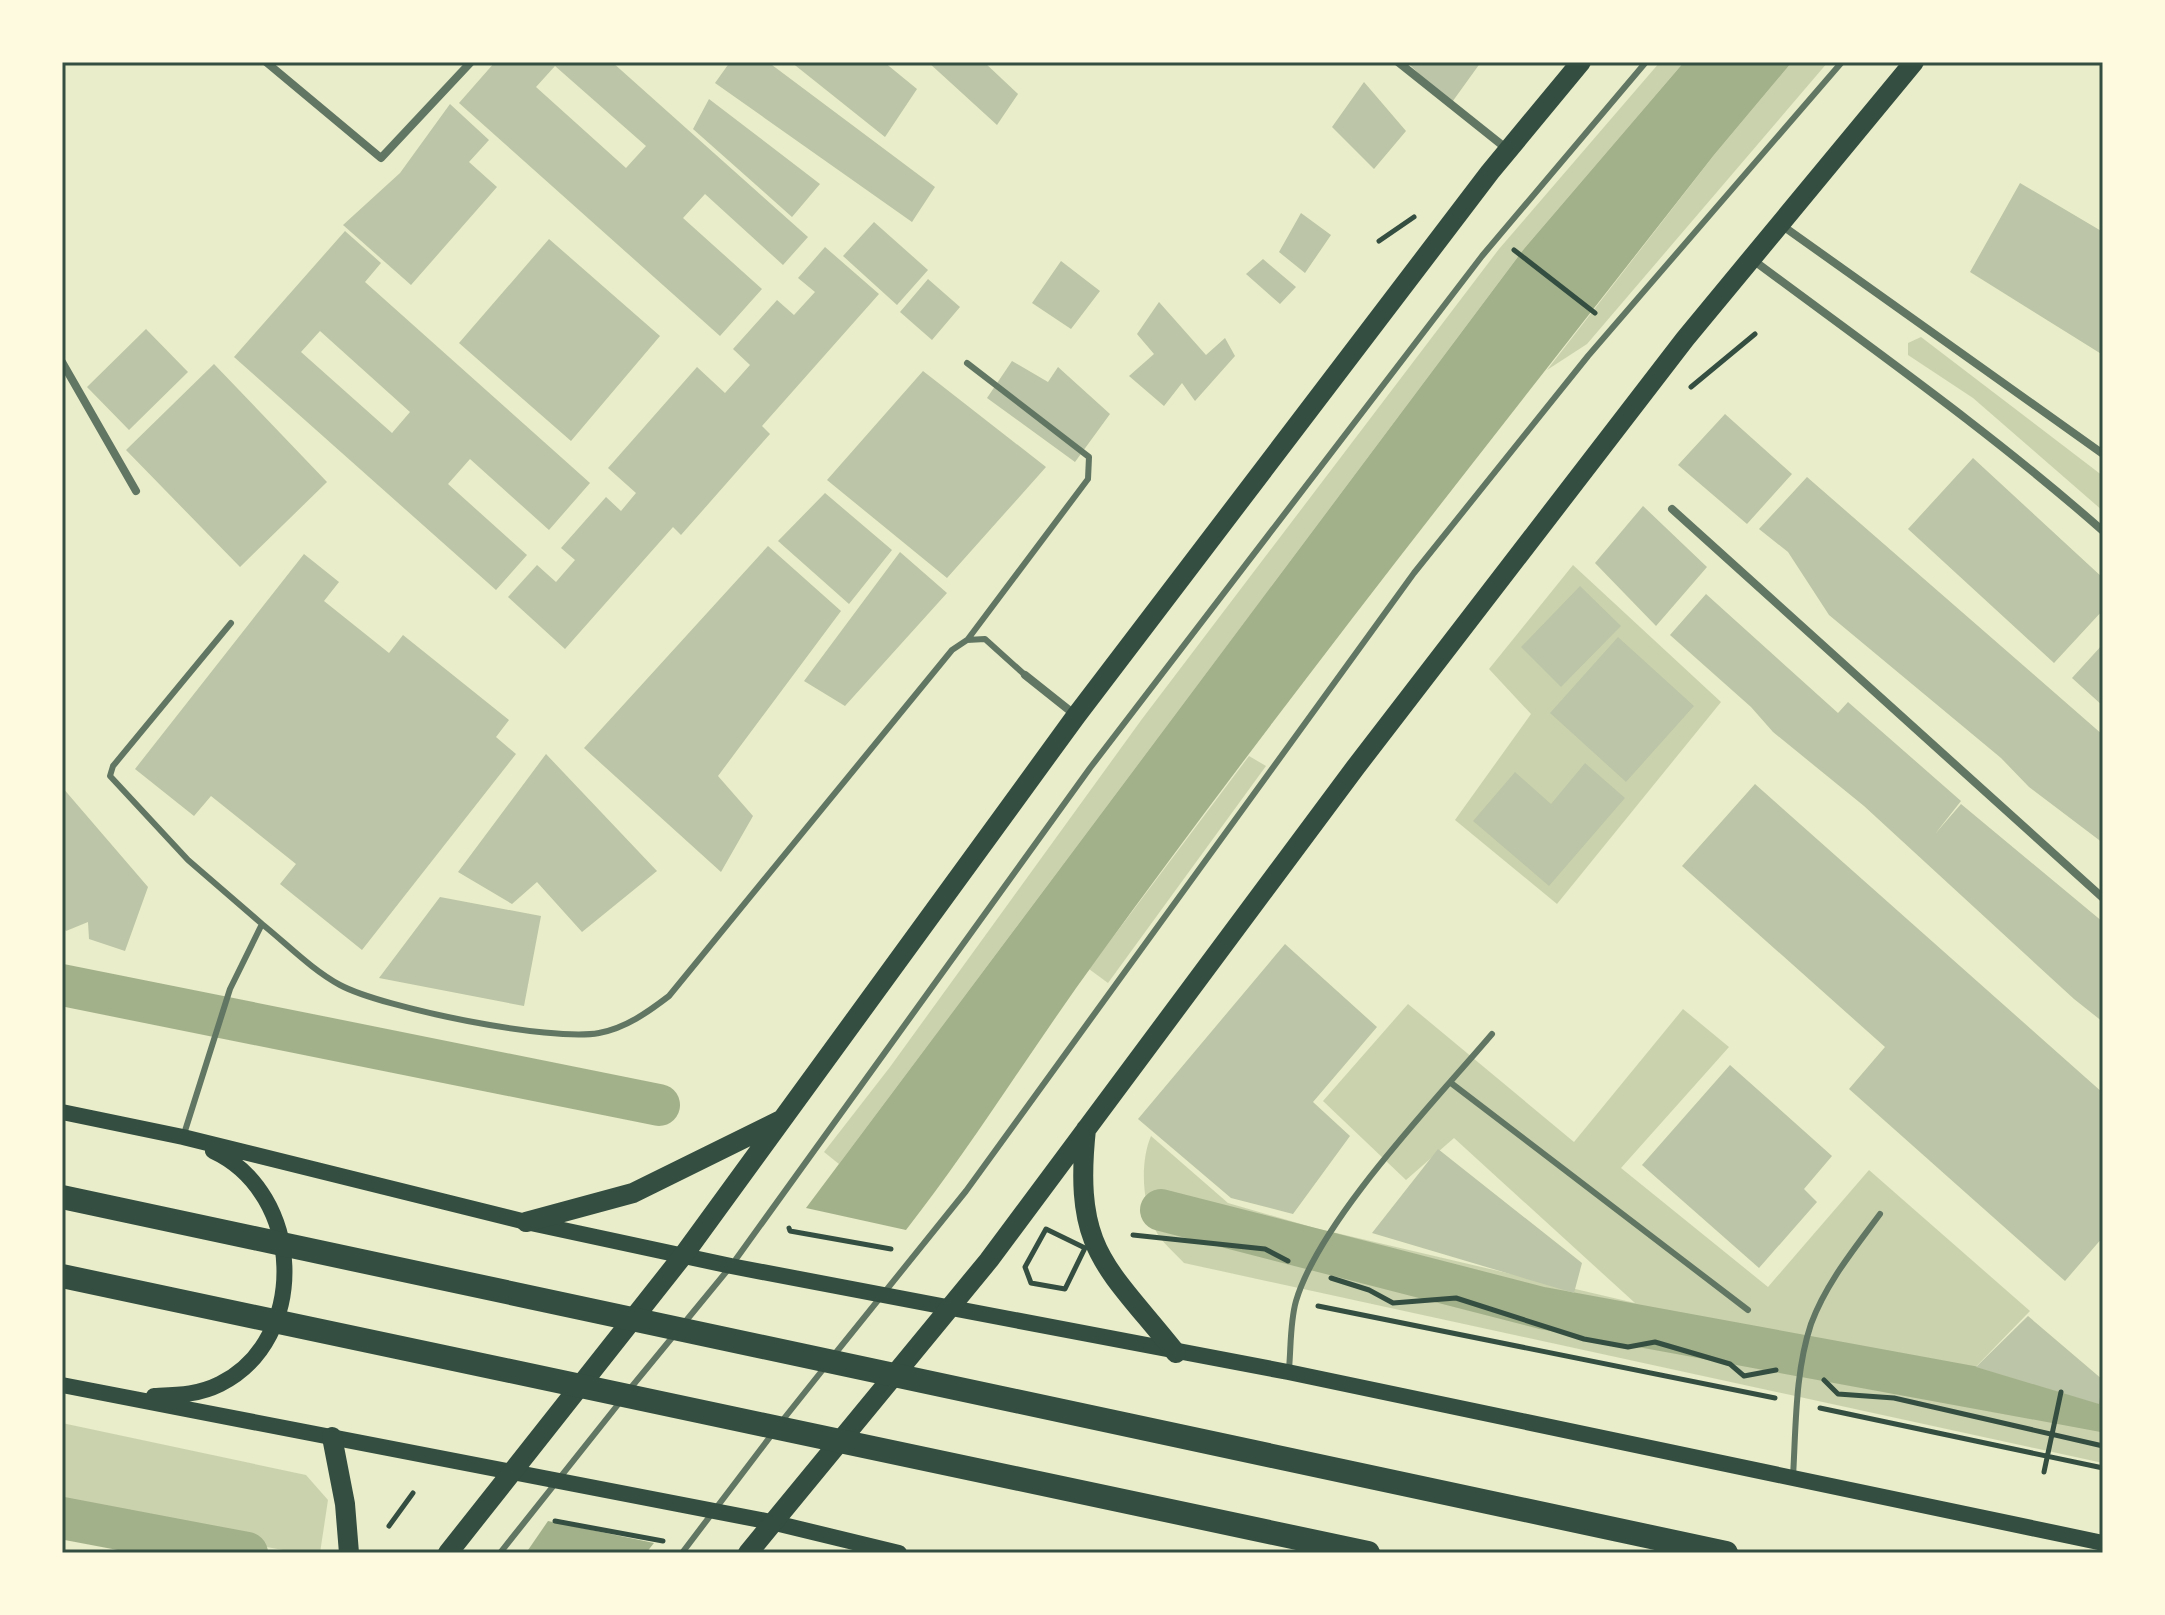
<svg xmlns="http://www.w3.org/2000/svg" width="2165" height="1615" font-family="Manrope,sans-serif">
<rect width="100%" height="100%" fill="#e9edc9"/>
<path fill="#cad2ad" d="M1660,62H1684L1523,250L839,1164L824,1152L890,1067L1142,719L1499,249Z
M1792,62H1828L1587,344L1547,370L1714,155Z
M1921,337L2103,476V511L1973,398L1908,355V343Z
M1573,565L1721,702L1557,904L1455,820L1531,714L1489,669Z
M1249,756L1266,766L1108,983L1089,969Z
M1408,1004L1574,1142L1683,1009L1729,1047L1621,1168L1768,1287L1869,1170L2030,1311L1962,1381L2103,1414V1463L1184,1263C1175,1253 1160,1241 1155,1229C1142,1202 1140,1162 1151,1136L1228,1203L1315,1228L1635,1303L1454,1138L1406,1180L1323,1101Z
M62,1423L306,1475L328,1500L320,1553H300L62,1510Z"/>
<path fill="#a3b18a" d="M1684,62H1792L1714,155C1506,421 1295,686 1097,959C1032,1048 974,1143 906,1230L806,1208L1523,250Z
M548,1521L654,1543L646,1553H526Z"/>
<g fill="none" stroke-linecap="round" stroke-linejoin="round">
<path stroke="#a3b18a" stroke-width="42" d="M62,985L659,1105
M1161,1210L1542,1308L2103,1411
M62,1518L247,1553"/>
</g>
<path fill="#bcc5a7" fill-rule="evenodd" d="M495,62H612L808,237L783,265L705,194L683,218L762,289L720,336L459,103ZM555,66L646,146L626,168L536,87Z
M730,62H768L935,187L912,222L715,83Z
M791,62H884L917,89L885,137Z
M928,62H984L1018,94L997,125Z
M1407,62H1481L1450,105Z
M1364,82L1406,131L1374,169L1332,127Z
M709,99L820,184L792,217L693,129Z
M450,104L489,140L469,162L497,187L411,285L343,225L400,173Z
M2020,183L2103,232V355L1970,272Z
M1301,213L1331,235L1305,273L1279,252Z
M874,222L928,270L897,305L843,256Z
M345,231L381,263L365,282L590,483L549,530L470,459L448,484L527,555L496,590L234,357ZM320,331L410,412L392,433L301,352Z
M549,239L660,336L571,441L459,343Z
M825,247L879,294L762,426L770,434L681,535L673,527L565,649L508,597L537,565L556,582L575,560L561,548L606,497L621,511L636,493L608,468L697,367L725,393L750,365L733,349L777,300L794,315L815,292L798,278Z
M1263,259L1296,287L1280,304L1246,274Z
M1061,261L1100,291L1071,329L1032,303Z
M928,279L960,307L932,340L900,312Z
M1159,302L1206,355L1225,338L1235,356L1195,401L1182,383L1164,406L1129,376L1154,354L1137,334Z
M146,329L188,372L129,430L87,387Z
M1012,361L1048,382L1058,367L1110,414L1075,462L987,398Z
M214,364L327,482L240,567L126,450Z
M923,371L1046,467L947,578L827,480Z
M1725,414L1792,474L1747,524L1678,465Z
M1973,458L2103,578V610L2054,663L1908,529Z
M1807,477L2103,735V843L2029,787L2001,758L1829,615L1788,552L1759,529Z
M825,493L892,550L849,604L778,541Z
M1643,506L1707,567L1656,626L1595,563Z
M768,546L841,611L718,776L753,816L721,872L584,748Z
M900,552L947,593L845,706L804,681Z
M304,554L339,582L324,601L389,653L403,635L509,720L496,737L516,754L362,950L280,884L296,864L211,796L194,816L135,769Z
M1580,586L1621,626L1561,687L1521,647Z
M1706,594L1838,713L1848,702L1961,801L1935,834L1961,804L2103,922V1022L2074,999L1864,806L1773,732L1751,707L1670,635Z
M1618,637L1694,706L1626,782L1550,713Z
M2103,644V706L2072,678Z
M546,754L657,871L582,932L537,882L512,904L458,872Z
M1585,763L1625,798L1549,886L1473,821L1515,772L1551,804Z
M1755,784L2103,1093V1237L2065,1281L1849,1089L1885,1047L1682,866Z
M62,787L148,887L125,951L89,939L88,922L66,931L62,926Z
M440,897L541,916L524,1006L379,978Z
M1285,944L1377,1027L1313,1102L1350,1136L1293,1214L1231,1198L1138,1119Z
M1730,1065L1832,1156L1804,1189L1817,1202L1759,1268L1642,1165Z
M1438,1149L1582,1263L1574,1293L1372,1233Z
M2028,1316L2103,1380L2099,1404L1976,1367Z"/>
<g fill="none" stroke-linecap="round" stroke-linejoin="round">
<path stroke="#344e41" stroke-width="5" d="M1379,241L1414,217
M1514,250L1595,313
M1691,387L1755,334
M789,1228L790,1231L891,1249
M1046,1229L1085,1248L1065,1289L1031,1283L1025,1267Z
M1133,1235L1265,1249L1288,1261
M1331,1278L1369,1290L1393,1303L1456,1298L1584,1339L1628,1347L1655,1342L1730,1364L1744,1376L1776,1370
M1318,1306L1775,1398
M1824,1380L1838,1394L1894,1398L2103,1446
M1820,1408L2103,1468
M2044,1472L2061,1392
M555,1521L663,1541
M389,1526L413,1493"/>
<path stroke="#617663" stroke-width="6" d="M967,363L1089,457L1088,479L968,639
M231,623L113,766L110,776L188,860L262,924
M1451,1083L1748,1310
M184,1134L230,989L262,924C287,944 312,970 340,985C383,1008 551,1042 599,1033C626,1028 648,1012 669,996L952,650L967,640L985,639L1025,675
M685,1322L731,1266L1090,768L1482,256L1646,62
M834,1355L966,1191L1414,573L1588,356L1842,62
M1289,1369C1291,1347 1290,1322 1296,1301C1320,1220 1435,1101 1492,1034
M629,1390L675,1334
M782,1421L825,1367
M1793,1477C1796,1426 1795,1372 1811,1324C1826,1283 1855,1248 1880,1214
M500,1553L620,1402
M682,1553L773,1433"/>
<path stroke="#617663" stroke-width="8" d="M266,62L381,158L471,62
M1398,62L1507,149
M1780,224L2103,454
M1753,260C1871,348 1992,433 2103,531
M62,362L136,491
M1672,509L2103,898
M1025,675L1074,714"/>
<path stroke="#344e41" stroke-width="16" d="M62,1112L183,1137L526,1222L731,1266L1288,1372L2103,1543
M62,1385L771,1522L899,1553
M154,1396C177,1395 198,1395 220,1384C310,1339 304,1193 213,1151"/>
<path stroke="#344e41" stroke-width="20" d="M1086,1129C1073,1251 1106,1265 1176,1353
M526,1222L633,1193L781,1120
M332,1437L345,1504L349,1553
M448,1553L685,1253L1076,716L1490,172L1581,62
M748,1553L989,1260L1355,768L1685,339L1914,62"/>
<path stroke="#344e41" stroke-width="24" d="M62,1197L1726,1553
M62,1276L1368,1553"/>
</g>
<rect width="2165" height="1615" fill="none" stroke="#fefae0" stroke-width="128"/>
<rect x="64" y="64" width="2037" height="1487" fill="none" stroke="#344e41" stroke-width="3"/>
</svg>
